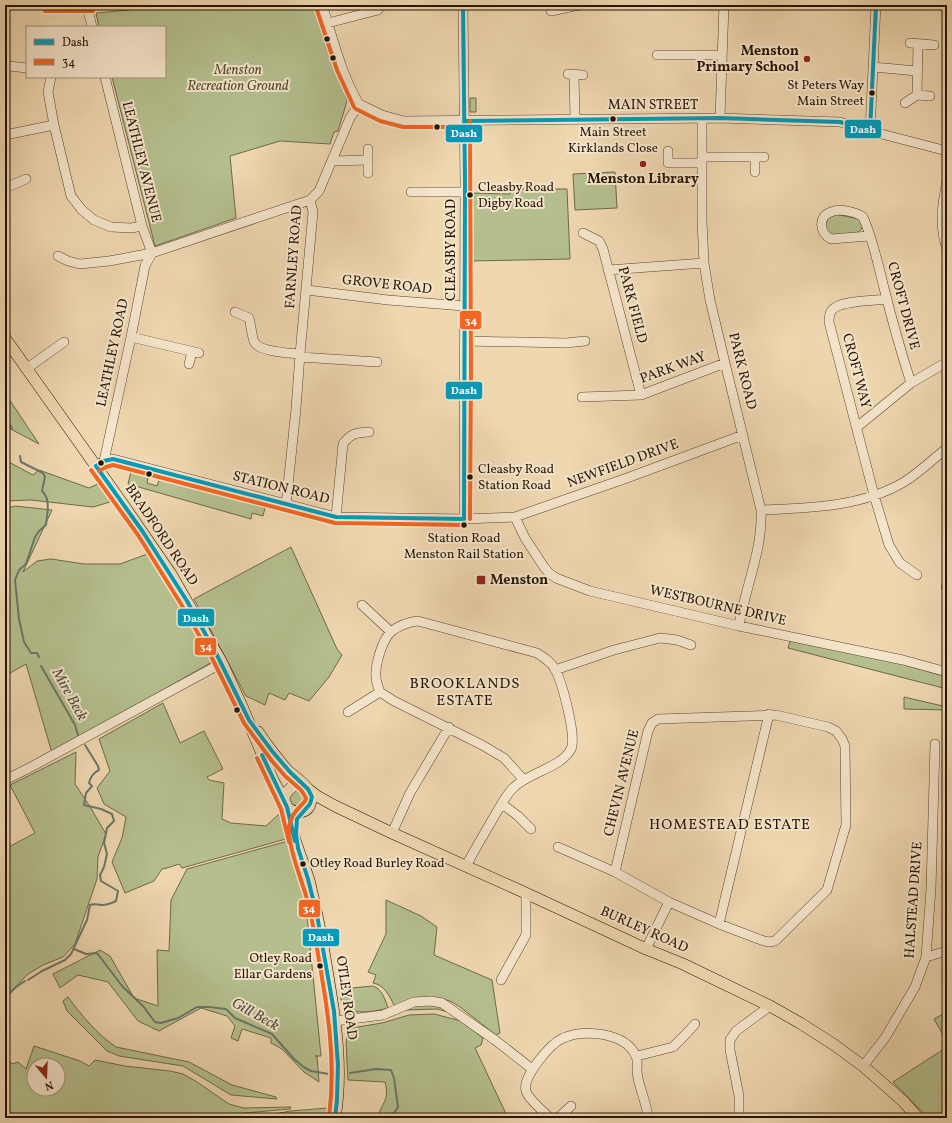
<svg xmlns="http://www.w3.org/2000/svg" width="952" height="1123" font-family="Vollkorn,serif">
<rect width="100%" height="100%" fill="#efd7b0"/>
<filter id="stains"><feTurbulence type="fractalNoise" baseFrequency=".005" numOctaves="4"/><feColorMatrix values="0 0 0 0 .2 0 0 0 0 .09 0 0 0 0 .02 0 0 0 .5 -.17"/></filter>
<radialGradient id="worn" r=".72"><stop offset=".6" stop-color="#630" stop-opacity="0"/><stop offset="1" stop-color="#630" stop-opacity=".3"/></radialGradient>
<path fill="#b5bf8e" stroke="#6d6947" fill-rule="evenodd" d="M183,5H316L315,13L328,53L333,55L347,101L338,131L334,132L330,144L280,141L230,156L236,218L155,246L112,77H165V27H99L96,13Z
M470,98H476V112H470Z
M615,172L617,208L575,210L573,174Z
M511,189H567L570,259L471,261V193L510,194Z
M835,214L859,219L863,225C860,238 840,235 829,235L825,225L830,216Z
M5,393L39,444L5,426Z
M5,460L33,475L39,470L89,488L100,483L111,498L110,502L93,507L31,500L5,501Z
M131,471L148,477L147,483L157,486L160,478L265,508L263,516L252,513L251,519L128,484Z
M15,506L52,510L23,572L37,561L51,559L84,564H120L150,553L214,661L52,753L26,664L5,676V509Z
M291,547L337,649L342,655L329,677L309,701L289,693L285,700L269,693L265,705L246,696L194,599Z
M790,641L899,663L947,677V689L788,648Z
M904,697L947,707V710L904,709Z
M163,703L180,743L204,731L223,769L207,777L209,780L224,783L222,819L231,823L266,826L279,814L286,839L182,868L179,864L167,868L162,869L154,881L125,893L112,862L122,838L126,817L104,804L97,788L110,771L99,739Z
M76,752L75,784L89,805L106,834L98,857L97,879L75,944L63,957L43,965L28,974L5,998V849L35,833L10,785Z
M298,789L304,792L306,798L304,804L299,807L290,804L288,794Z
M288,841L301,885L307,915L321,1056H315H317L319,1082L304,1072L282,1049L271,1043V1038L242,1029L238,1041L231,1038L235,1026L227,1016L201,1008L159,1031L138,1021L108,982L78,975L60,988L53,974L100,950L110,956L134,998L158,1006L157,950L169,951L171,900L187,869Z
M386,900L421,916L437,927L434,955L492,980L500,1033L496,1035L460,1007L450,1001L443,999L395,1007C390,997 385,985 373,983L376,975L368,972L386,934Z
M373,986C382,989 385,999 388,1008C374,1012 357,1014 344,1009L341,999L340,989Z
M68,997C82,1016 97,1034 116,1047L189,1062L232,1085L276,1097L277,1099L231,1095L183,1066L119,1056L107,1051L67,1011L63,1001Z
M415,1005H440L456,1014L437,1009L406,1010Z
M947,1012V1042L934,1019Z
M434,1014L461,1021L483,1038L481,1045L475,1048L508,1118H377C382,1103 390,1100 385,1082L348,1080L346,1042L348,1033L352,1028L382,1023L409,1015Z
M34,1046L80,1061L89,1066L95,1060L125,1066L170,1071L183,1074L197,1082L229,1104L244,1108L291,1107L290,1109L223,1115L219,1118H5V1055L12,1064L18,1062L26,1069ZM34,1065H58V1089H34Z
M947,1047V1118H928L893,1082Z
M328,1108L325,1118H254L290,1111Z"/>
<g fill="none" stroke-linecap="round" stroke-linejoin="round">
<path stroke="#6b7768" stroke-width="2" d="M5,402L8,409L5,414
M5,419L12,428
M20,456L21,462L43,473L45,477L42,491C51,499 47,514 46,525L39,531L35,537L26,564L19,570L15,580L19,619L24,642L31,653H37L39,657
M41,666L75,725L78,735
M74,949L86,954L97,953L122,986L143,1006L155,1022L161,1023L178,1018L197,1007H209L226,1009L235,1018L272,1034L294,1059L305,1068L311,1071L329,1074
M28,980L42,971L65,960L71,954L87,920L90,905C95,903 97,905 102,905C106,905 112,903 116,901L118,891L101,881L100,875L104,867L107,854L104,843L107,828L114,821L112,814L101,809L84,805L86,793L92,786L89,783C91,776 93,773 99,770L98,766L85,745
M5,998L16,987L25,981
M350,1073L376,1069L391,1070L394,1078L398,1107L395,1112L388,1118"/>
<defs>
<path id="minor" d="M45,5H93
M87,5L92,27
M322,5C333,38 341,74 359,104
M463,5L465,184L464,519
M551,11L579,5
M328,23L378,10L381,5
M910,43L934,45
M657,55H722
M9,66L27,68
M873,67L917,71
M568,74L583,75
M574,75L575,119
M51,77L48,92L54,125L71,196L82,210L94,220L111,227L131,228L142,226
M105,77L142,226L152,253
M917,95L930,96
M905,103L917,95L918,44
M359,104L382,115L404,121L720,118L840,122L870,131L947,151
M720,118L724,5
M702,119V221L704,263L710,300L725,363L761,510C763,549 745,588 739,626
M870,131L876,5
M5,135L54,125
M668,151V163H702
M702,157H764
M332,161L368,160
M755,172V157
M368,173V149
M947,181C942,205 939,226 947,249
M5,188L26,179
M411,192H465
M583,233L599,241L603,249L641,395
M869,236L831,239C819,233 818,216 831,212C840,208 856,212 863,217C873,239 878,264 884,288C892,320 901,352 911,383
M58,256L68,261L80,264L109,261L152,253L310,200
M608,270L704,263
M307,290L388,300L464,306
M887,299C873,301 840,300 832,310C829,314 829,318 829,322L874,495L889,545L900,563L917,575
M235,312L249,318C251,324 252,340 255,343C261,352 290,353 300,354
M131,337L199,353
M465,341L566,343L585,341
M300,357L377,362
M189,364L192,352
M26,369L64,342
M582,397L641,395L725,363
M857,427L911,383L947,362
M104,461L131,337L145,266L152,253
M96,466L104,461L113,459L336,517L464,519L515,517L627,478L743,435
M286,505L296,409L300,354L313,212L310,200L319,191L350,118L359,104
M761,510C809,508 862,507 904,482C919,473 933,459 947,448
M336,517L343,444C351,433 356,433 369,432
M515,517L525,538L544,567L549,573L556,578L590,591L739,626L903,660L947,672
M946,587L947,588
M362,605L391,632
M555,670L614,650L660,638L677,640L691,645
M348,712L380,692
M5,780L31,767L222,663
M502,804L518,816L531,829
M392,833L410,793L449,727
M558,847L615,872L669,902L719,924L764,941L770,942L775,941L827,890L846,825L845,746L842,739L836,731L828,727L776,715L658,719L652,723L648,731L615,872
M466,866C476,847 487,829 498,810C502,803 507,794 513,788C529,772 561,768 571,749C577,737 562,682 555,669C551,662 545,658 537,653L418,621C408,622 400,625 392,631C382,639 375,665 376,677C376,682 378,687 380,692L394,701L482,745L504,758L523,779
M719,924L769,714
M646,949L669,902
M926,957L947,951
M501,980L526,935V893
M335,1021L383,1015L414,1002L431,1001L442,1003L495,1040L532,1069
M637,1056L673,1047L685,1035L695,1024
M863,1066L885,1038L915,987L926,957L931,889L935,744
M550,1118C544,1112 528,1099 526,1091C522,1077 550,1044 563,1038C584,1029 625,1032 636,1056C638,1060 637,1066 637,1071C638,1087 647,1102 648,1118
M558,1118L571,1106
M739,1118V1096L730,1050V1040L736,1031L770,1006"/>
<path id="major" d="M5,338L122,503L171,574L222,663L241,704L273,780L286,804
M258,732C267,745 277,759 288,771C295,777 306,784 310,792C312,795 312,798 311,801C306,827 261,802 300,782
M308,789L317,796L335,806L392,833L519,890L646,949L683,964L770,1006L800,1023L833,1044L863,1066L903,1101L918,1118
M287,807C291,816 290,825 293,834C298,850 304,865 309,880C317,912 323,944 328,976C336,1023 343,1071 335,1118"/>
</defs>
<use href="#minor" stroke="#58442c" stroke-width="10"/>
<use href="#major" stroke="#251300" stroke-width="12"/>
<use href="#minor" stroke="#f5e5cc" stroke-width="9"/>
<use href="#major" stroke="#efd7b0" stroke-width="11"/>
<defs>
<path id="bus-1" d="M463,5L465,184L464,519
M464,121L720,118L840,122L870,131L876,5
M96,466L143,532L187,601L216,653L249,720L272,751L290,772L308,789L312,797L310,804L297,819L296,834L298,848L308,879L317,915L334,1011L338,1065L337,1100L335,1118
M96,466L104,461L113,459L336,517L464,519
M262,755L287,807L295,841"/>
<path id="bus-2" d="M316,7L337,70L354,107
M45,11H93
M356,109L380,121L403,127H464
M91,470L138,535L181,604L211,656L244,723L272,761L285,776L301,790L306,798L305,801C297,810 290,815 289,829C289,852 303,882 309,906C314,929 318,954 322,978C330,1024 335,1070 329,1117
M99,471L106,467L113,465L335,523L464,525
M470,519L471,371L470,121
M257,758L281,809L289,842"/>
</defs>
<use href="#bus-1" stroke="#f5e5cc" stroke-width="7"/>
<use href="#bus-2" stroke="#f5e5cc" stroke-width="7"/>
<use href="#bus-1" stroke="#049ab9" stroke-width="4"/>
<use href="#bus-2" stroke="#f26522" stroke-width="4"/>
</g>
<g fill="#251300" stroke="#f5e5cc" stroke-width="1.5">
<circle cx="327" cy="39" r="3.5"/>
<circle cx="333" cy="58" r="3.5"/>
<circle cx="872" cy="93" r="3.5"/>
<circle cx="613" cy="119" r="3.5"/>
<circle cx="437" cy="127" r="3.5"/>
<circle cx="470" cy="195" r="3.5"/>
<circle cx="101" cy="463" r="3.5"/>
<circle cx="149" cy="474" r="3.5"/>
<circle cx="470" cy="477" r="3.5"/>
<circle cx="464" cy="525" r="3.5"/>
<circle cx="237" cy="710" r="3.5"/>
<circle cx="303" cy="864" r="3.5"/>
<circle cx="320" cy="966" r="3.5"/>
</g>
<g fill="#8f2418" stroke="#f5e5cc" stroke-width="1.5">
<circle cx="807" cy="59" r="4"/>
<circle cx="643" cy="164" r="4"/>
<rect x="476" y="575" width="10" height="10" rx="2"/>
</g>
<g text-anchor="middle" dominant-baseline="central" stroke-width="4" stroke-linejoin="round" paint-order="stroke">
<g font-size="13" fill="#251300" stroke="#f5e5cc" text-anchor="start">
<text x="864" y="86" text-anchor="end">St Peters Way<tspan x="864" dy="16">Main Street</tspan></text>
<text x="613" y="133" text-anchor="middle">Main Street<tspan x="613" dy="16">Kirklands Close</tspan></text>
<text x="478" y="188">Cleasby Road<tspan x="478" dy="16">Digby Road</tspan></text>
<text x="478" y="470">Cleasby Road<tspan x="478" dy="16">Station Road</tspan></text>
<text x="464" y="539" text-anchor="middle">Station Road<tspan x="464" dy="16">Menston Rail Station</tspan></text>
<text x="310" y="864">Otley Road Burley Road</text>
<text x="312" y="959" text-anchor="end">Otley Road<tspan x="312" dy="16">Ellar Gardens</tspan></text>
</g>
<g font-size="14" font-weight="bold" fill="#251300" stroke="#f5e5cc" text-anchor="end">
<text x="799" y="51">Menston<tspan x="799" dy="16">Primary School</tspan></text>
<text x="643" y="179" text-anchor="middle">Menston Library</text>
<text x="490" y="580" text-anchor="start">Menston</text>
</g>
<g font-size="14" font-style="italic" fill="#574f32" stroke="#f5e5cc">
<text x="238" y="70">Menston<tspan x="238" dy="16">Recreation Ground</tspan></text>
</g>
<g font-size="14" fill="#251300" stroke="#f5e5cc">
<text x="653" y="105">MAIN STREET</text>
<text transform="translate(141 162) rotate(76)">LEATHLEY AVENUE</text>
<text transform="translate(451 250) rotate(-90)">CLEASBY ROAD</text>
<text transform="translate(294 257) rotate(-86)">FARNLEY ROAD</text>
<text transform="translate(387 285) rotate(6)">GROVE ROAD</text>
<text transform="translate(632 305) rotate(75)">PARK FIELD</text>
<text transform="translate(903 306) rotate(75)">CROFT DRIVE</text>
<text transform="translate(113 353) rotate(-78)">LEATHLEY ROAD</text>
<text transform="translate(673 368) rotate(-20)">PARK WAY</text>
<text transform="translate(742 371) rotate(76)">PARK ROAD</text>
<text transform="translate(856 371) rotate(75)">CROFT WAY</text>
<text transform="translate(623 464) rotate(-20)">NEWFIELD DRIVE</text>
<text transform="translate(281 488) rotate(14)">STATION ROAD</text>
<text transform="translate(161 535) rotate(56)">BRADFORD ROAD</text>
<text transform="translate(718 606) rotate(13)">WESTBOURNE DRIVE</text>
<text transform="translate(622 783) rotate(-76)">CHEVIN AVENUE</text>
<text transform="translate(914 900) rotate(-86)">HALSTEAD DRIVE</text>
<text transform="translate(644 930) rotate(24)">BURLEY ROAD</text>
<text transform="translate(346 998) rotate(82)">OTLEY ROAD</text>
</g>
<g font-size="15" letter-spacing="1" fill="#251300" stroke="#f5e5cc">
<text x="465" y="684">BROOKLANDS<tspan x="465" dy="17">ESTATE</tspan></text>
<text x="730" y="825">HOMESTEAD ESTATE</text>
</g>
<g font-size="15" font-style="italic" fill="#4e4d3d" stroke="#f5e5cc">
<text transform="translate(69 695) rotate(61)">Mire Beck</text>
<text transform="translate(255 1015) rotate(29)">Gill Beck</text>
</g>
</g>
<g stroke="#f5e5cc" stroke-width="1.5">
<rect x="844" y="119" width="38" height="20" rx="4" fill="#049ab9"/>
<rect x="445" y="124" width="38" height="19" rx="4" fill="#049ab9"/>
<rect x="459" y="310" width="23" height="20" rx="4" fill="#f26522"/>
<rect x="445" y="381" width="38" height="19" rx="4" fill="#049ab9"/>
<rect x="177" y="608" width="38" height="19" rx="4" fill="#049ab9"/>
<rect x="194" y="637" width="23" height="19" rx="4" fill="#f26522"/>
<rect x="298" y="899" width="23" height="19" rx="4" fill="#f26522"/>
<rect x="302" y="928" width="38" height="19" rx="4" fill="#049ab9"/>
</g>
<g font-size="11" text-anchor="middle" font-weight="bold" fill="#fff">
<text x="863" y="133">Dash</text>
<text x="464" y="137">Dash</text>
<text x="471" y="324">34</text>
<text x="464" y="394">Dash</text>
<text x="196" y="622">Dash</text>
<text x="206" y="650">34</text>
<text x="309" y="912">34</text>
<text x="321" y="941">Dash</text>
</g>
<rect width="952" height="1123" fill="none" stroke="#efd7b0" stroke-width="20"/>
<rect x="6" y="6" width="940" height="1111" fill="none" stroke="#251300" stroke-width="2"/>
<rect x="10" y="10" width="932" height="1103" fill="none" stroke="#251300"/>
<rect x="26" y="26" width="140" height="52" fill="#f5e5cc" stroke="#a2917a"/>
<rect x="34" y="39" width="20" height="6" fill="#049ab9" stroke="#a2917a"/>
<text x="62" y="46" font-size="12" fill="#251300">Dash</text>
<rect x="34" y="59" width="20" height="6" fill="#f26522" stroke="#a2917a"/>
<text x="62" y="66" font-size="12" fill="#251300">34</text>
<g transform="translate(46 1077) rotate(161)"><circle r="19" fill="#f5e5cc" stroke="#a2917a"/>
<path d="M0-3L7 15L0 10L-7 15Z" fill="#8f2418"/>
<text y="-6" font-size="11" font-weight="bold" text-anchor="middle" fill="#251300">N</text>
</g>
<rect width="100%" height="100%" filter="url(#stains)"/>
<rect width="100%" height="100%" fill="url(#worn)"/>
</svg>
